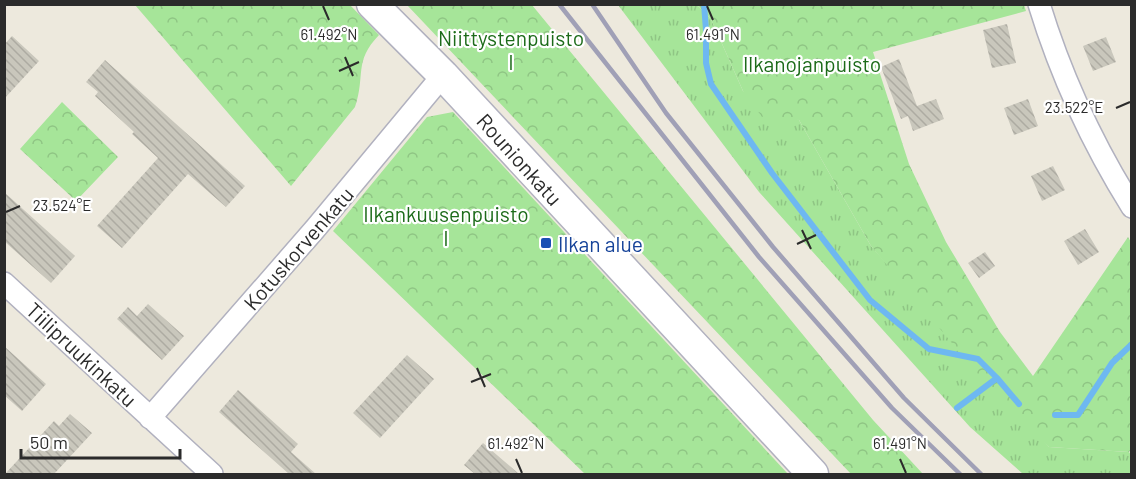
<svg xmlns="http://www.w3.org/2000/svg" width="1136" height="479" font-family="Barlow,sans-serif">
<defs>
<pattern id="grass-tufts" width="24" height="20" patternUnits="userSpaceOnUse" patternTransform="scale(1.5)"><rect width="24" height="20" fill="#a6e599"/><path d="M3 7l-1-3M5 7V3M7 7l1-3M15 17l-1-3M17 17v-4M19 17l1-3" fill="none" stroke="#8fc584"/></pattern>
<pattern id="forest-crowns" width="20" height="18" patternUnits="userSpaceOnUse" patternTransform="scale(1.5)"><rect width="20" height="18" fill="#a6e599"/><path d="M2 6a3 3 0 1 1 6 0M12 15a3 3 0 1 1 6 0" fill="none" stroke="#8fc584"/></pattern>
<pattern id="building-back-hatch" width="6" height="6" patternUnits="userSpaceOnUse" patternTransform="scale(1.5)"><rect width="6" height="6" fill="#c9c7bc"/><path d="M-1 5l2 2M0 0l6 6M5-1l2 2" fill="none" stroke="#adaba2"/></pattern>
</defs>
<rect width="100%" height="100%" fill="#ede9dd"/>
<path fill="url(#grass-tufts)" d="M618,5H697L711,19L743,91L799,120L871,246L1049,447L1129,452L1131,455V474H1023L970,427L759,192Z"/>
<path fill="url(#forest-crowns)" d="M135,5H350L379,35C353,62 366,75 355,107L291,186Z
M407,5H532L873,420L923,474H851Z
M697,5H1024L1026,11L873,52L909,164L946,242L1000,332L1033,376L1128,237L1131,242L1132,448L1129,452L1049,447L1007,409L871,246L799,120L762,117L743,91L711,19Z
M62,102L118,157L76,201L20,149Z
M453,112L788,474H585L333,231L427,117Z"/>
<g fill="none" stroke-linecap="round" stroke-linejoin="round">
<path stroke="#6eb8f1" stroke-width="6" d="M704,4L706,30V63L711,84L772,173L870,300L929,349L978,359L997,378
M957,408L997,378L1019,404
M1055,415H1078L1112,363L1132,344"/>
</g>
<path fill="url(#building-back-hatch)" d="M1007,24L1016,63L992,68L983,30Z
M12,36L39,61L4,99V45Z
M1106,37L1116,62L1093,71L1083,46Z
M899,59L917,106L936,99L944,119L913,131L908,116L901,119L881,67Z
M105,60L245,186L226,207L188,174L122,248L97,226L158,158L132,134L134,132L95,96L98,92L86,82Z
M1028,99L1038,126L1014,135L1004,108Z
M1053,166L1065,190L1042,201L1031,176Z
M4,192L75,256L51,283L4,241Z
M1085,229L1099,252L1078,265L1064,241Z
M985,252L995,266L979,278L968,263Z
M148,304L184,336L162,360L117,319L128,307L137,316Z
M4,346L46,384L22,411L4,395Z
M407,355L434,379L380,438L353,413Z
M238,390L298,444L291,452L316,474H289L219,412Z
M70,414L92,433L54,474H5L54,421L59,426Z
M483,443L519,474H475L464,465Z"/>
<g fill="none" stroke-linecap="round" stroke-linejoin="round">
<defs>
<path id="minor" d="M1039,4C1061,76 1092,143 1132,207
M4,283L212,474
M150,418L315,229L443,75"/>
<path id="secondary" d="M372,4L443,75L813,474"/>
</defs>
<use href="#minor" stroke="#b1b1bf" stroke-width="24"/>
<use href="#secondary" stroke="#b1b1bf" stroke-width="33"/>
<use href="#minor" stroke="#fff" stroke-width="21"/>
<use href="#secondary" stroke="#fff" stroke-width="30"/>
<path stroke="#a0a0b6" stroke-width="4.5" d="M559,4L759,257L892,408L960,474
M592,4L666,113L773,247L904,398L981,474"/>
</g>
<path fill="none" stroke="#2b2b2b" stroke-width="2" d="M323,6L329,20M707,6L713,20M345,57L353,76M339,71L359,62M1116,108L1130,102M6,212L20,206M802,230L811,249M797,244L816,235M477,368L485,387M471,382L491,374M516,459L522,473M900,459L906,473"/>
<rect fill="#1a4fb4" stroke="#fff" stroke-width="2" x="540" y="237" width="12" height="12" rx="3"/>
<g text-anchor="middle" dominant-baseline="central" stroke-width="4.5" stroke-linejoin="round" paint-order="stroke">
<g font-size="21" fill="#1c6b19" stroke="#fff">
<text x="511" y="37">Niittystenpuisto<tspan x="511" dy="24">I</tspan></text>
<text x="812" y="63">Ilkanojanpuisto</text>
<text x="446" y="213">Ilkankuusenpuisto<tspan x="446" dy="24">I</tspan></text>
</g>
<g font-size="21" fill="#2b2b2b" stroke="#fff">
<text transform="translate(520 159) rotate(48)">Rounionkatu</text>
<text transform="translate(298 248) rotate(-49)">Kotuskorvenkatu</text>
<text transform="translate(82 354) rotate(43)">Tiilipruukinkatu</text>
</g>
<g font-size="21" fill="#164399" stroke="#fff" text-anchor="start">
<text x="558" y="243">Ilkan alue</text>
</g>
</g>
<g font-size="15" text-anchor="middle" fill="#2b2b2b" stroke="#fff" stroke-width="4.5" stroke-linejoin="round" paint-order="stroke">
<text x="329" y="40">61.492°N</text>
<text x="713" y="40">61.491°N</text>
<text x="1074" y="113">23.522°E</text>
<text x="62" y="211">23.524°E</text>
<text x="516" y="449">61.492°N</text>
<text x="900" y="449">61.491°N</text>
</g>
<rect width="1136" height="479" fill="none" stroke="#2b2b2b" stroke-width="12"/>
<path d="M21 449v9h159v-9" fill="none" stroke="#2b2b2b" stroke-width="3"/>
<text x="30" y="449" font-size="18" fill="#2b2b2b" stroke="#ffffff" stroke-width="4.5" paint-order="stroke">50 m</text>
</svg>
